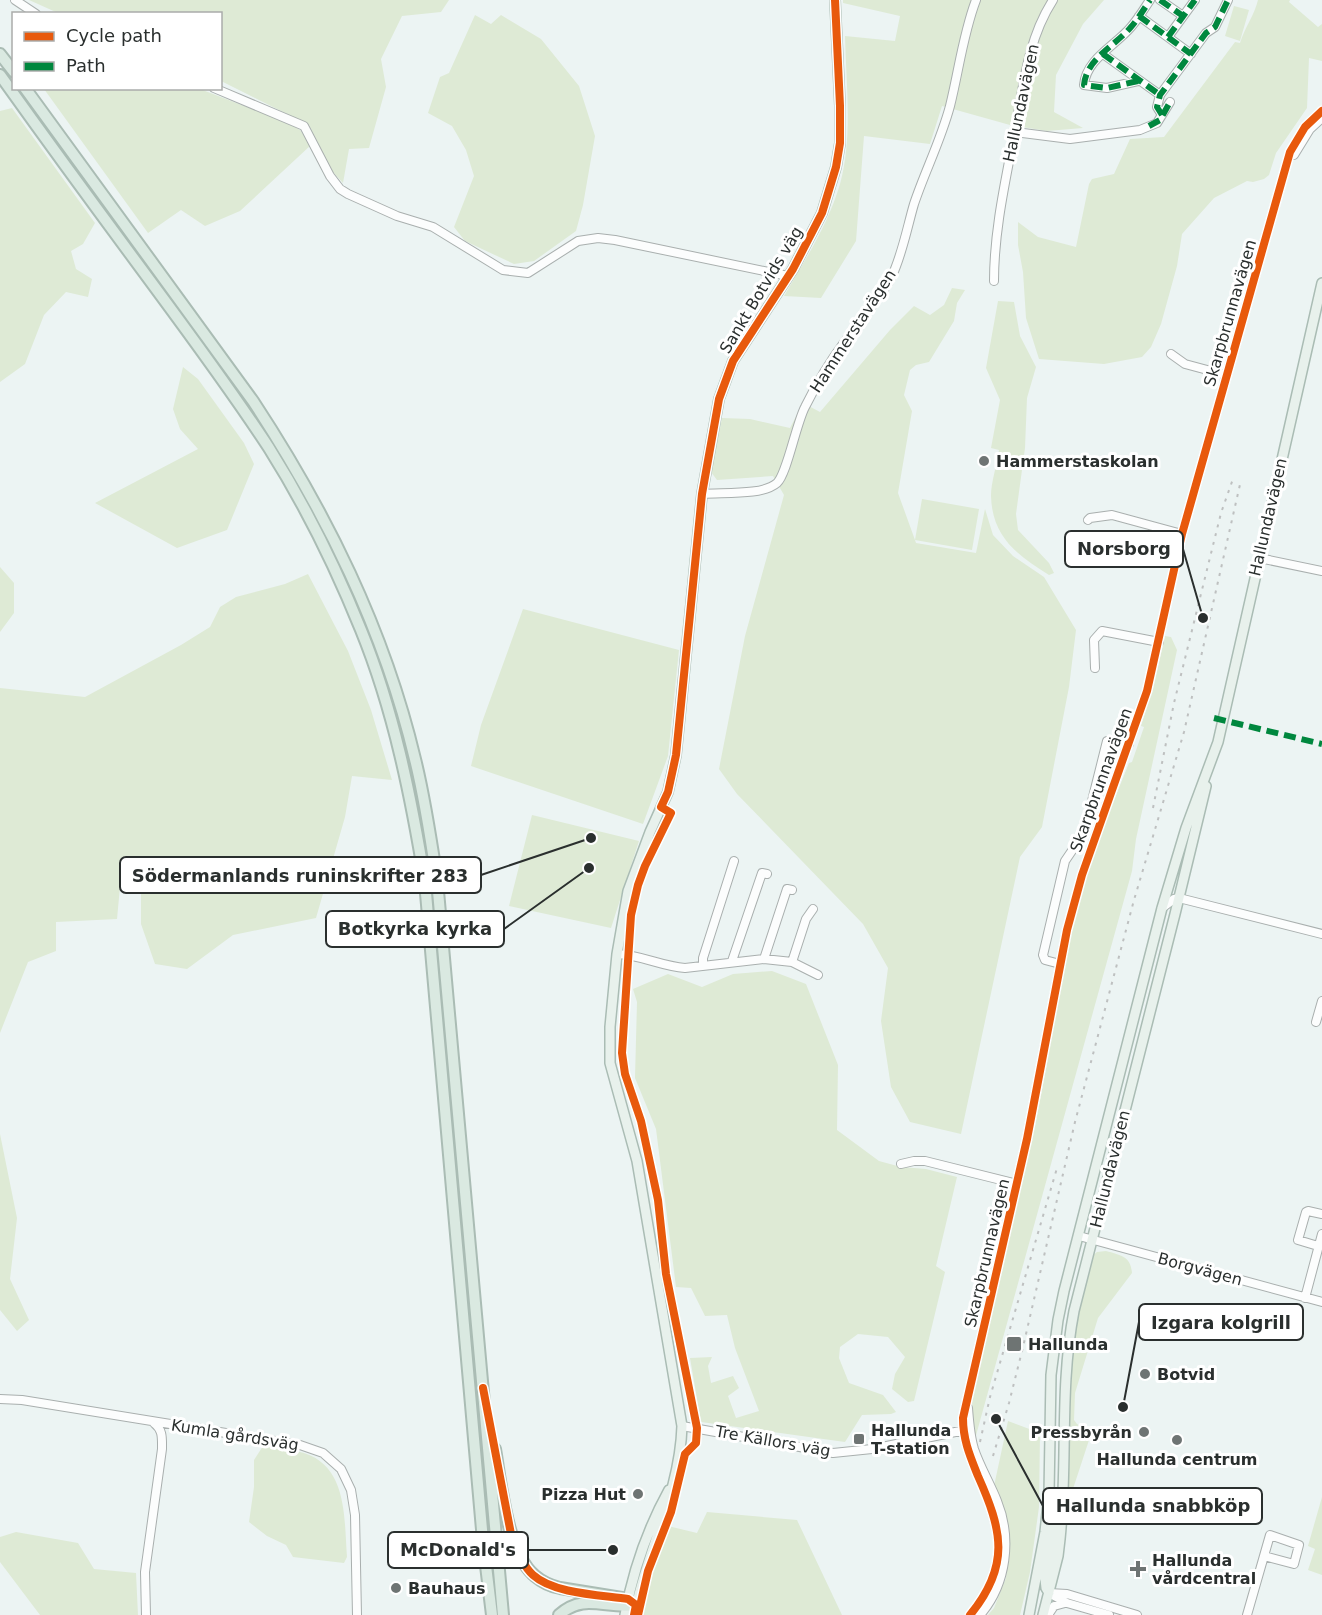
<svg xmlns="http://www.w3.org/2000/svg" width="1322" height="1615" font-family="'DejaVu Sans',sans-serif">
<rect width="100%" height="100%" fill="#ecf4f3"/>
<path fill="#deead5" d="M29,0H449L441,12L402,16L381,59L386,87L369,148L349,149L343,183L330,169L309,125L221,81L220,14L58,13Z
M843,0H1104L1083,24L1056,75L1054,112L1083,128L1047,131L1010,125L942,106L930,144L864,136L856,241L821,298L784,296C805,260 828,225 840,184C853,137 846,85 845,36L895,41L900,16L843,3Z
M1258,0H1290L1289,2L1318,27L1322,24V61L1309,58L1307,108L1276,153L1269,175L1264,179L1253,182L1247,181L1214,198L1182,234L1177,266L1161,324L1151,347L1142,357L1104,364L1039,359L1026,318L1023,272L1018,245V222L1038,237L1076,247L1089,184L1092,179L1114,174L1130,139L1164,137L1235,42L1240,43C1245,27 1254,16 1258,0Z
M1234,6L1249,10L1240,41L1225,36Z
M475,15L491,24L501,15L541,39L579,86L595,136L583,205L576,231L534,261L514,264L465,241L454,227L474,176L466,150L452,126L428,113L440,77L449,73Z
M44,89H200L289,123L300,130L311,145L240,211L205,226L181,210L148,233Z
M12,108L95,223L83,244L71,251L76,269L92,279L88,297L66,292L44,315L25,364L0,382V111Z
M952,288L965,290L957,303L954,321L929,362L916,365L910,370L904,395L912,411L898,493L915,540L922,499L979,509L972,550L915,540L916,543L976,553L985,509L993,535L1013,556L1044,577L1076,630L1069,687L1042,827L1020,857L961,1134L910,1122L891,1087L881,1021L888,968L863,924L737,794L719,769L745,636L784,495L773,476L717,480L711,472L722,418L750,419L790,428L803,403L820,412L890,330L914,306L930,315L944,305Z
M998,301L1014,302L1020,336L1036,367L1027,398L1025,448L1016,514L1018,530L1049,563L1054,573L1049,575C1018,556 992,537 991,496C991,482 997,465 999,450L991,448L1000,400L986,368Z
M183,367L198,379L244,443L254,464L227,530L177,548L95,503L198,449L180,429L173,409Z
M0,567L14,583V613L0,632Z
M308,574L348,651L371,710L392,780L352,776L345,817L316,918L233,935L187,969L155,964L141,924V889L120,887L117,919L56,922V951L28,962L0,1033V688L85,697L181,645L210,627L220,607L236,597L285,584Z
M523,609L679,650L668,756L643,824L471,766L481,725Z
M1165,636L1171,637L1177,650L1136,839L1132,871L975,1439L972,1402L976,1374L1035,1126L1047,1063L1063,961L1094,850L1129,763L1132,762L1144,727L1141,726L1153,687Z
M532,815L639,841L611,928L509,906Z
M772,971L806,984L838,1065L837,1130L879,1161L901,1167L926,1169L957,1177L936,1266L945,1272L914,1401L908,1402L892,1389L895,1374L905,1357L888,1337L858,1334L840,1347L839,1358L849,1383L883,1395L896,1412L891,1414L862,1415L845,1442L701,1422L690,1358L712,1357L708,1366L711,1383L733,1376L739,1388L728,1396L736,1418L759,1411L735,1348L727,1315L705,1316L691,1288L676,1287L656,1129L635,1078L637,1002L633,989L668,974L702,987L733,974Z
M0,1134L17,1218L10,1279L29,1320L17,1331L0,1310Z
M1106,1251C1120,1255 1131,1256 1132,1273L1098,1318L1075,1393L1074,1420L1077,1424L1092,1431L1069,1501L1067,1496L1070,1365L1077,1321L1092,1256L1097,1252Z
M1008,1421L1040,1433L1039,1507L1030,1572L1020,1615H988L994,1608L1006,1578L1008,1556V1528L1004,1509L994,1486Z
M263,1446C276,1448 291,1449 304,1453C348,1467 344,1519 347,1557L344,1563L293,1557L286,1545L267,1536L249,1522L254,1487V1460Z
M1322,1497V1575L1308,1570L1315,1549L1308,1546Z
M707,1512L797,1520L842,1615H641L648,1580L668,1526L697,1533Z
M16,1532L78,1543L94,1569L136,1573L138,1615H40L0,1562V1537Z"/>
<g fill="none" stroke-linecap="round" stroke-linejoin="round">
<defs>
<path id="minor" d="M15,0L36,14
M1160,0L1183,16
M1139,16L1191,54
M1168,37L1195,0
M1103,54L1160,95
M1138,81L1107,88L1084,85C1086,59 1115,46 1131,27C1138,19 1144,9 1150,0
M214,88L304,126L330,176L340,189L348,194L397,216L433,227L503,270L528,273L578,241L598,238L615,240L788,276
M1162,115L1157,107L1160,95L1206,33L1215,27L1228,0
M1015,132L1070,139L1140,130L1157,123L1170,102
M1294,155L1310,129L1322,118
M994,281C994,232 1005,183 1014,136C1023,89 1027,40 1053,0
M1171,354L1185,364L1226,375
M702,494C722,492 762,496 777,483C787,474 796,424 805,407C816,385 828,364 843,344C858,323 878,301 891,278C902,256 907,228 914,204C925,171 941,140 950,106C959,70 963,34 976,0
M1088,520L1090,518L1112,515L1182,534
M1259,558L1322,571
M1095,668L1094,640L1102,631L1159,642
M1162,908L1174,899L1179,898L1322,934
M617,954C641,955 661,966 685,968L764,959L792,962L818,975
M764,959L787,889L792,890
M732,961L762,873L767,874
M792,962L806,919L813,909
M703,964V958L734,861
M1060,964L1045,960L1043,955L1065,861L1084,833L1107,741L1116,740L1129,744
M1316,1022L1322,1001
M901,1164L914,1161H925L1017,1184
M1079,1236L1322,1302
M1318,1246L1298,1240L1306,1212L1308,1211L1322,1214
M1305,1298L1322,1234
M0,1399L22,1400L300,1445L323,1453L341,1469L351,1490L355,1515L357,1615
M968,1408C969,1422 970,1436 974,1449C980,1467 990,1483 997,1501C1012,1538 1007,1584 980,1615
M682,1426L833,1453L872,1449L970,1429
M1049,1593L1067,1594L1137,1615
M1049,1593L1067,1603L1109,1615
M146,1615L145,1572L162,1449C162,1438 163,1430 154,1423
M970,1615C1011,1565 1002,1530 978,1476C970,1456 963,1440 963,1418L1027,1139L1067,930L1082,875L1147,691L1182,534L1290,152L1305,127L1322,111
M1048,1615L1054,1606L1065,1603
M1247,1615L1270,1535L1299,1545L1294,1564L1264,1556"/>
<path id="major" d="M1049,1593L1046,1588L1045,1579L1053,1533L1051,1513
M625,1615C633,1570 647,1530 669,1490
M634,1615C647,1551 680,1492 682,1426L637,1161L610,1063V1027L617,954L628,891L650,832L668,792L676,755L702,494L719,399L733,361L793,269L822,213L836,167L840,143V106L835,0
M1029,1615L1045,1532L1049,1494L1051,1375L1058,1320L1064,1291L1162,908L1186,828L1218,742L1322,283
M1043,1615L1058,1556L1060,1539C1068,1462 1059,1389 1074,1311L1175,914L1206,786"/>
<path id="highway" d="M0,54L14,72
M0,75C45,138 91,201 137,263C182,324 228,385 269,448C305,505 336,568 361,630C394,711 411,797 425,882L483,1541L492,1615
M25,88L253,401C326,512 384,629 415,759C425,799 431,840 437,880L503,1615
M495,1449C501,1483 507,1553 535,1576C542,1582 550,1586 560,1588L628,1599L636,1605
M559,1615C584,1592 607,1610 636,1605"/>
</defs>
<use href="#minor" stroke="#a9afae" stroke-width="10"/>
<use href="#major" stroke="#aabcb4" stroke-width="12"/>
<use href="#highway" stroke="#aabcb4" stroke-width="14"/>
<use href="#minor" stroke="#fcfdfd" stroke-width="8"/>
<use href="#major" stroke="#e8f1ec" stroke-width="9"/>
<use href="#highway" stroke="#dae9e1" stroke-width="10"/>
<path stroke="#bec0c0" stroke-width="2" stroke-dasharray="3 6" stroke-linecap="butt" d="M1153,808L1174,703L1221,513L1234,476
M980,1442L990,1397L1057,1168
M993,1456L1009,1403L1023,1347L1075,1122L1134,900L1184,732L1241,480"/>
<path stroke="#00873e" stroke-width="6" stroke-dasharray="12 6" stroke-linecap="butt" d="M1160,0L1183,16
M1139,16L1191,54
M1168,37L1195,0
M1103,54L1160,95
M1138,81L1107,88L1084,85C1086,59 1115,46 1131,27C1138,19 1144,9 1150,0
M1162,115L1157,107L1160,95L1206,33L1215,27L1228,0
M1149,126L1160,120L1170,102
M1214,718L1322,744"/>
<defs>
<path id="cycleway" d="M483,1388L511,1534C517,1549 522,1565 533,1575C554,1594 601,1595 628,1599L636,1605L634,1615
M638,1615L648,1571L671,1512L685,1454L696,1443L697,1428L666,1274L658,1200L641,1121L625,1074L622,1053L631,915L638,885L645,866L671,813L661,807L668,792L676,755L702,494L719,399L733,361L793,269L822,213L836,167L840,143V106L835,0
M970,1615C1011,1565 1002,1530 978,1476C970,1456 963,1440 963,1418L1027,1139L1067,930L1082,875L1147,691L1182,534L1290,152L1305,127L1322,111"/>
</defs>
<use href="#cycleway" stroke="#fff" stroke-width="11"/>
<use href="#cycleway" stroke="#e8590c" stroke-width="8"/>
</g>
<g fill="#6e7473" stroke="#fff" stroke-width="2">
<circle cx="984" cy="461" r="6"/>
<rect x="1006" y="1336" width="16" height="16" rx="3"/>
<circle cx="1145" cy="1374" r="6"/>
<circle cx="1144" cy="1432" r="6"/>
<rect x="853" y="1433" width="12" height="12" rx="3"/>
<circle cx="1177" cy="1440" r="6"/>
<circle cx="638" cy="1494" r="6"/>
<path d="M1135 1560h6v6h6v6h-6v6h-6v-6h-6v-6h6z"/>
<circle cx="396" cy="1588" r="6"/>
</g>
<g text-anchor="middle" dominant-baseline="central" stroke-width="6" stroke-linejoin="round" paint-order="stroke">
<g font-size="16" fill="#2a2f2e" stroke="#fff">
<text transform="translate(1021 103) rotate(-78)">Hallundavägen</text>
<text transform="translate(761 290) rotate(-59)">Sankt Botvids väg</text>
<text transform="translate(1230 313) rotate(-74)">Skarpbrunnavägen</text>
<text transform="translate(853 331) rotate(-57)">Hammerstavägen</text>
<text transform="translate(1268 517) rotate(-77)">Hallundavägen</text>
<text transform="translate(1101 780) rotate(-70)">Skarpbrunnavägen</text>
<text transform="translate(1110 1169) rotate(-76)">Hallundavägen</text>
<text transform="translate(987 1253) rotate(-77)">Skarpbrunnavägen</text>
<text transform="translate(1200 1269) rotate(15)">Borgvägen</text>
<text transform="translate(235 1435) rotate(9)">Kumla gårdsväg</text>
<text transform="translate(773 1441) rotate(10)">Tre Källors väg</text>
</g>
<g font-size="16" font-weight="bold" fill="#2a2f2e" stroke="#fff" text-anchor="start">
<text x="996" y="461">Hammerstaskolan</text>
<text x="1028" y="1344">Hallunda</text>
<text x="1157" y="1374">Botvid</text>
<text x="871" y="1430">Hallunda<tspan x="871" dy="18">T-station</tspan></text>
<text x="1132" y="1432" text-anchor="end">Pressbyrån</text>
<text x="1177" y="1459" text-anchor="middle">Hallunda centrum</text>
<text x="626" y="1494" text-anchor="end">Pizza Hut</text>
<text x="1152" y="1560">Hallunda<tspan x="1152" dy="18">vårdcentral</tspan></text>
<text x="408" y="1588">Bauhaus</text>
</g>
</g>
<path fill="none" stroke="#2a2f2e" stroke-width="2" d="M1203 618L1183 549M591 838L481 875M589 868L504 929M1123 1407L1139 1322M996 1419L1043 1506M613 1550L528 1550"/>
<g fill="#2a2f2e" stroke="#fff" stroke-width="2">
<circle cx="1203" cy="618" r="6"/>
<circle cx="591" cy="838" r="6"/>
<circle cx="589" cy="868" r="6"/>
<circle cx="1123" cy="1407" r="6"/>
<circle cx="996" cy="1419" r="6"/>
<circle cx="613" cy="1550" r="6"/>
</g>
<g fill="#fff" stroke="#2a2f2e" stroke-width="2">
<rect x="1065" y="531" width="118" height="36" rx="6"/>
<rect x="120" y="857" width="361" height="36" rx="6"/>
<rect x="326" y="911" width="178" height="36" rx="6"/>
<rect x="1139" y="1304" width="164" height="36" rx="6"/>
<rect x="1043" y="1488" width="219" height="36" rx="6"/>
<rect x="388" y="1532" width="140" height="36" rx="6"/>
</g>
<g font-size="18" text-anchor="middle" font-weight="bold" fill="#2a2f2e">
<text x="1124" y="555">Norsborg</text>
<text x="300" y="882">Södermanlands runinskrifter 283</text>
<text x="415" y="935">Botkyrka kyrka</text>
<text x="1221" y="1329">Izgara kolgrill</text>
<text x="1153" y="1512">Hallunda snabbköp</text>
<text x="458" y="1556">McDonald's</text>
</g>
<rect x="12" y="12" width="210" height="78" fill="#ffffff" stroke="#aaacab" stroke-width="1.5"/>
<rect x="24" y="32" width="30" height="9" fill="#e8590c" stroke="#aaacab" stroke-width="1.5"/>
<text x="66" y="42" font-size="18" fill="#2a2f2e">Cycle path</text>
<rect x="24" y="62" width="30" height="9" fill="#00873e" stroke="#aaacab" stroke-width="1.5"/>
<text x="66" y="72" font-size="18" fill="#2a2f2e">Path</text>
</svg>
